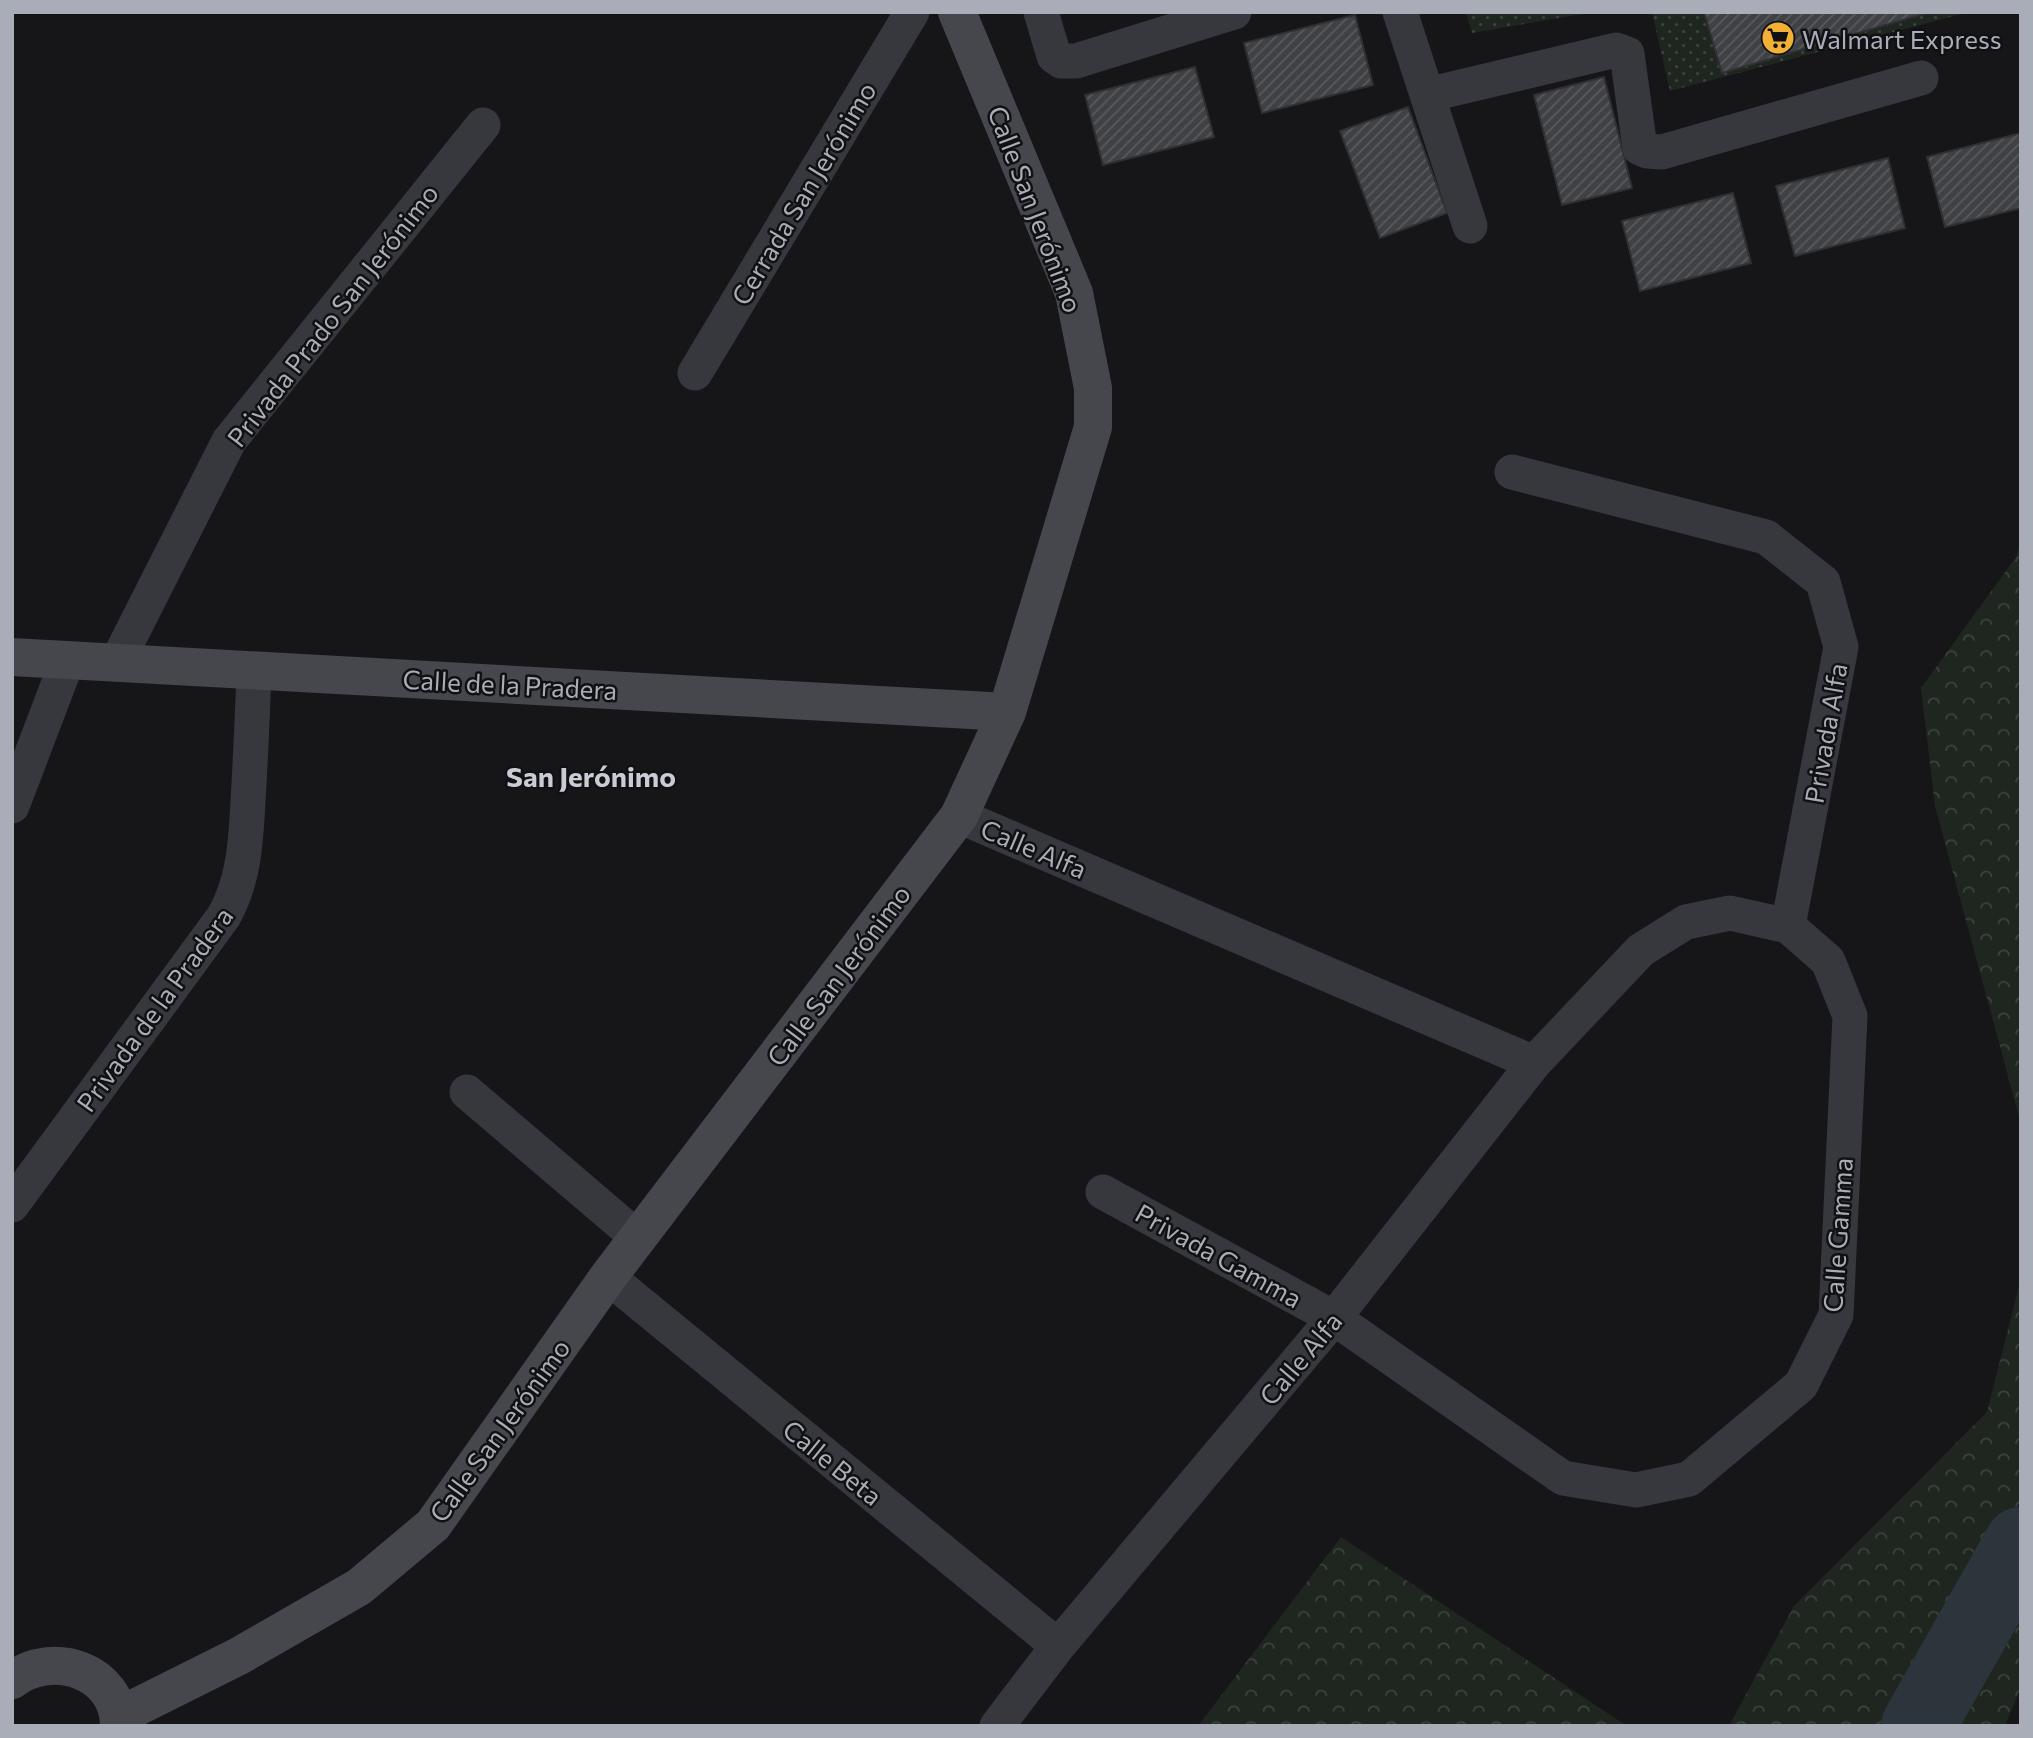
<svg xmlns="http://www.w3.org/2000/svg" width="2033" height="1738" font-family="Commissioner,sans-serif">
<defs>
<pattern id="grass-dots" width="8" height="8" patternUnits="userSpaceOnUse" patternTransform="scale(1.75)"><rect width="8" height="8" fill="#1e261f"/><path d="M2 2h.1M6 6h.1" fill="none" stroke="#3c433d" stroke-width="1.8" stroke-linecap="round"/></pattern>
<pattern id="forest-crowns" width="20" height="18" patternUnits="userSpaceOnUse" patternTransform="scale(1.75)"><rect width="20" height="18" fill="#1e261f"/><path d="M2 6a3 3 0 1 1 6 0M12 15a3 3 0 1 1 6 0" fill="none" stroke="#3c433d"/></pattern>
<pattern id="building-hatch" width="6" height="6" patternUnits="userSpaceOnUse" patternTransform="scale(1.75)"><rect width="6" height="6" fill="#404145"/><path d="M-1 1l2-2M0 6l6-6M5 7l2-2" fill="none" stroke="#595a5e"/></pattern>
</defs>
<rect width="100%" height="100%" fill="#161618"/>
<path fill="url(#grass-dots)" d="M1466,12H1594L1472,33Z
M1652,12H1704L1719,63L1923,12H1969L1670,91Z"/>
<path fill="url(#forest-crowns)" d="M2021,540V1124L1935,806L1921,688L2016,557Z
M2021,1278V1687L2005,1726H1729L1794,1606L1987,1412Z
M1341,1537L1627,1726H1198Z"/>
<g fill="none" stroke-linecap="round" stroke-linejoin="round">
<path stroke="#2c353c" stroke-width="74" d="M1918,1726L2021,1544"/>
</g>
<path fill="url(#building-hatch)" stroke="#303034" stroke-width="2" d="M1704,12H1930L1722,73Z
M1355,15L1373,85L1262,113L1244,43Z
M1195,67L1214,137L1103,165L1085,95Z
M1604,77L1632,188L1562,205L1534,95Z
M1408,107L1447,213L1380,238L1340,131Z
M2021,133V208L1945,227L1927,157Z
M1888,158L1905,228L1795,256L1776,186Z
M1733,193L1751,263L1640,291L1622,221Z"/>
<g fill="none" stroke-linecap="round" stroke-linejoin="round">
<path stroke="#37383d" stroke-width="35" d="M1041,12L1054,56L1061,61H1076L1234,12
M1400,12L1470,226
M1427,95L1616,50L1627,54L1640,148L1647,151L1662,152L1921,78
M695,373L912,12
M1512,472L1766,537L1823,582L1841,647L1788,926
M117,662L229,441L483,125
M12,806L68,659
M959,816L1534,1063
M467,1092L638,1238
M12,1205L224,916C247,875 246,830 249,784C251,746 253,707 254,669
M608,1277L1058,1646
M997,1726L1058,1646L1334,1318L1534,1063L1641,950L1686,922L1730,913L1788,926L1828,961L1850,1016L1836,1315L1801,1385L1689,1479L1636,1490L1563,1478L1334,1318L1103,1192"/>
<path stroke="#45474d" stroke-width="38" d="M12,657L1007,712
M12,1680C53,1649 119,1671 119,1726
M119,1716L239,1656L359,1587L433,1525L608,1277L959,816L1007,712L1093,427V388L1074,293L957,12"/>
</g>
<defs>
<symbol id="supermarket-disc" viewBox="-11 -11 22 22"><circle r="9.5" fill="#f2b134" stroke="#111113"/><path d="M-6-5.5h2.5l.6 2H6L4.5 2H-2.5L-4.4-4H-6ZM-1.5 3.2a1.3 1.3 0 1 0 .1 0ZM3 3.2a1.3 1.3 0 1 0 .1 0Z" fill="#111"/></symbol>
</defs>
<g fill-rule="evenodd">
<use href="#supermarket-disc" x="1759" y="19" width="38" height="38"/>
</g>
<g text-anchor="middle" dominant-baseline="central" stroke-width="5" stroke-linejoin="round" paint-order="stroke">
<g font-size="26" fill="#a8adb8" stroke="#111113" text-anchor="start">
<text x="1802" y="38">Walmart Express</text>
</g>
<g font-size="26" fill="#a8adb8" stroke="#111113">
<text transform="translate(803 193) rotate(-59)">Cerrada San Jerónimo</text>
<text transform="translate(1036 209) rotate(69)">Calle San Jerónimo</text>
<text transform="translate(332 315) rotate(-52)">Privada Prado San Jerónimo</text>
<text transform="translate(510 684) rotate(3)">Calle de la Pradera</text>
<text transform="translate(1825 733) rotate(-80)">Privada Alfa</text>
<text transform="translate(1034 848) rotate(23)">Calle Alfa</text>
<text transform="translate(838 975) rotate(-53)">Calle San Jerónimo</text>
<text transform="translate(154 1009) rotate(-54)">Privada de la Pradera</text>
<text transform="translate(1837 1235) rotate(-86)">Calle Gamma</text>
<text transform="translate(1219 1255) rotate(29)">Privada Gamma</text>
<text transform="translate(1300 1358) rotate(-50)">Calle Alfa</text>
<text transform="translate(499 1430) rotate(-54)">Calle San Jerónimo</text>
<text transform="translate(833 1462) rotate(39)">Calle Beta</text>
</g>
<g font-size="28" font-weight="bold" fill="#c9ccd4" stroke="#111113">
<text x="591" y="776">San Jerónimo</text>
</g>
</g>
<rect width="2033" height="1738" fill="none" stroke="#a8adb8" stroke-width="28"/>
</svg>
